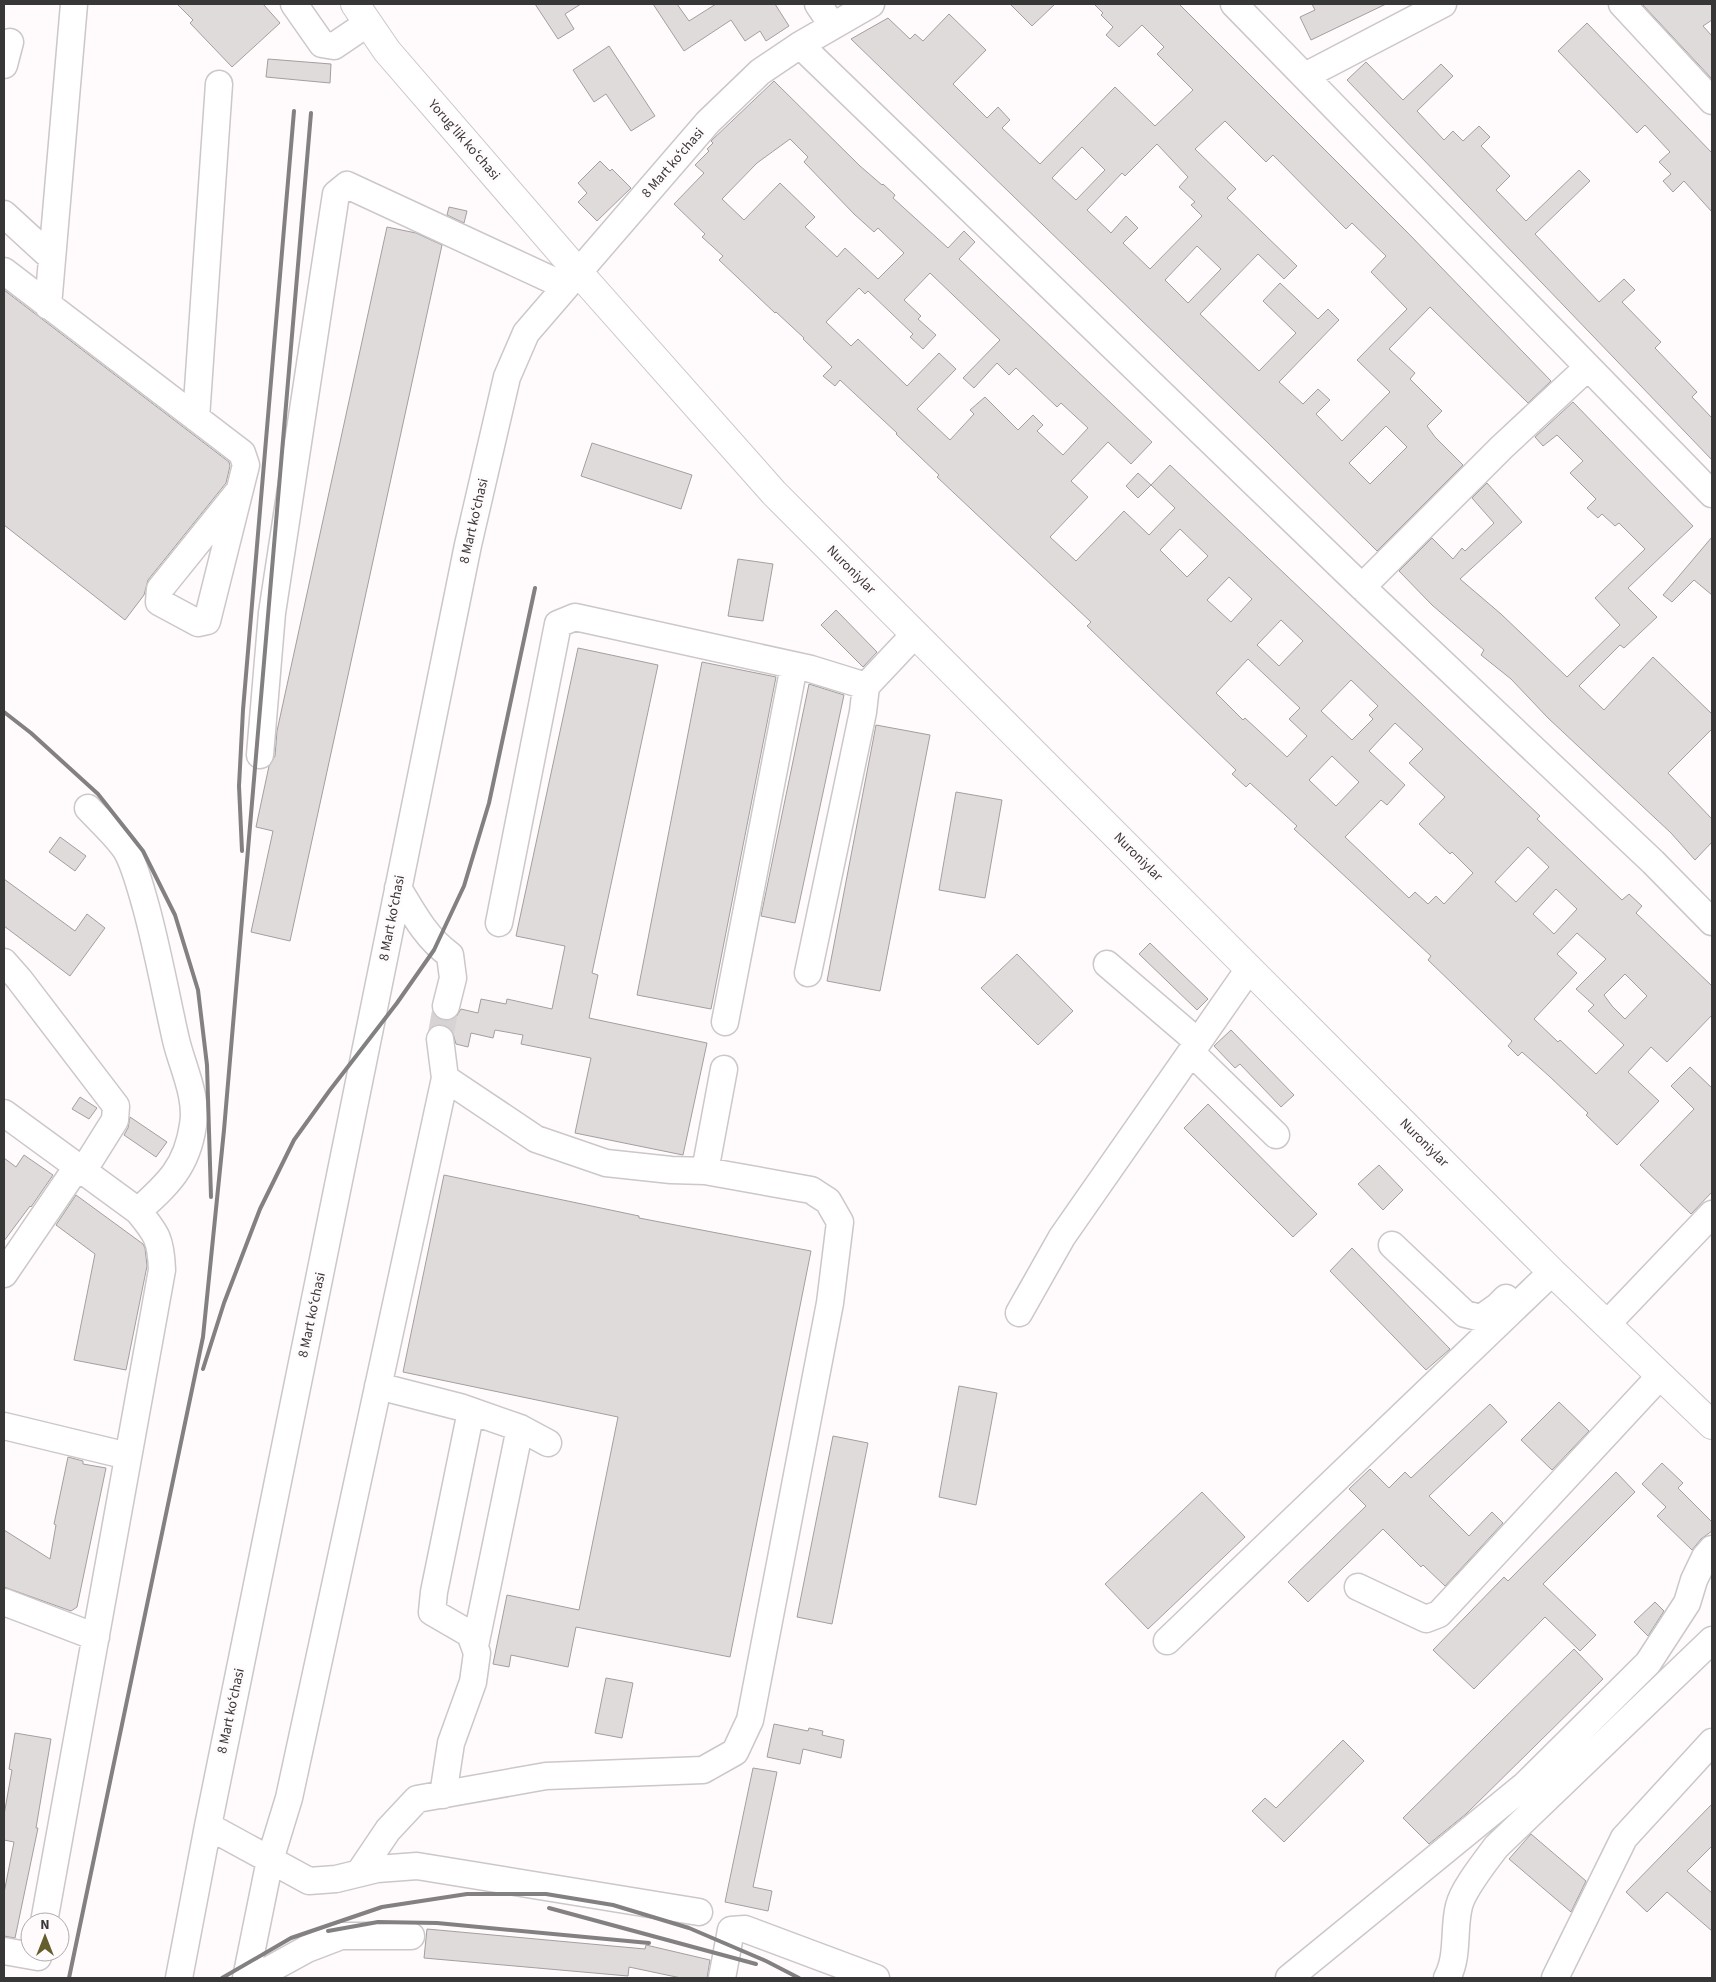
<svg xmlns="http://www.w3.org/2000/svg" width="1716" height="1982" font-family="'Source Sans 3',sans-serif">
<rect width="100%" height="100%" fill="#fffafc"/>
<path fill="#e0dbdb" stroke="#a49e9f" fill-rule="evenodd" d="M177,4H263L280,23L232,67L190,23L193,20Z
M535,4H581L565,14L574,29L558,39Z
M653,4H677L689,21L716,4H775L789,26L766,41L760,31L745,41L731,20L684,51Z
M1010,4H1055L1032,26Z
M1094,4H1179L1409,234L1551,381L1528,403L1430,307L1389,349L1415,373L1410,379L1442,411L1427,426L1435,437L1463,465L1377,551L1266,441L851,39L888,18L910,39L915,34L923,41L949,14L986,50L953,84L987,118L998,107L1010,120L1002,128L1040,164L1115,87L1155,126L1193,90L1157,54L1164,47L1142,25L1119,47L1106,35L1113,27L1101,15L1103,13ZM1225,121L1266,162L1273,155L1346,229L1352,223L1386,256L1371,272L1407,309L1357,360L1390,392L1342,441L1316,414L1330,400L1318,389L1303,404L1279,382L1339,320L1328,309L1318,319L1280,283L1263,301L1296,333L1259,371L1200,314L1258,254L1284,279L1297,266L1227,198L1236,189L1195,149ZM1157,144L1188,177L1179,187L1195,202L1191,205L1202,216L1150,269L1123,243L1138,228L1126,216L1111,233L1087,210L1122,173L1125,176ZM1082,147L1105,170L1076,200L1052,178ZM1197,246L1221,269L1188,303L1165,280ZM1386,426L1407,447L1370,484L1349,463Z
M1312,4H1386L1311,40L1300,17L1315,10Z
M1642,4H1712V20L1703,26L1712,36V79Z
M1587,23L1712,153V212L1684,181L1673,192L1663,181L1671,174L1659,162L1670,152L1645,125L1637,133L1558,51Z
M609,46L655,116L631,131L606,94L594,102L573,70Z
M268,59L331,64L330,83L266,77Z
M1366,62L1403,100L1441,64L1453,76L1417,111L1444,140L1453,131L1463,141L1479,126L1490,137L1481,146L1510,176L1496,190L1526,221L1579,170L1590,181L1535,234L1599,302L1624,279L1635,290L1622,302L1661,342L1655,348L1697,392L1692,397L1712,418V460L1347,80Z
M774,81L860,166L882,185L883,184L895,195L893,198L948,248L964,231L975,242L959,259L1152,442L1131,464L1108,442L1071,481L1088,497L1050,537L1076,561L1124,511L1149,535L1175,508L1151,485L1170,465L1540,816L1537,819L1622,900L1629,894L1642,906L1636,913L1712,986V1015L1667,1062L1651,1047L1628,1072L1659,1101L1617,1145L1586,1115L1588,1113L1549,1076L1522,1052L1518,1056L1508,1046L1512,1041L1428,960L1431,956L1294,829L1297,826L1250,783L1246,787L1232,774L1236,770L1087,626L1091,622L937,477L939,475L896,434L897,433L840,380L835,386L823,376L832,367L803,339L804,338L776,312L775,313L719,260L723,256L702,237L705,234L674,204L704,173L695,165L709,151L707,149L713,143L711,141ZM790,139L808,157L804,162L854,214L874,232L878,228L904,253L878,279L845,248L837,257L805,227L815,217L780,183L744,220L722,199L757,163ZM930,273L1000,340L963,378L974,388L997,363L1009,375L1016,368L1057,407L1061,403L1088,428L1063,455L1037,431L1043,425L1033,415L1018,430L985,397L970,410L974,414L950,440L917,409L956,369L939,353L907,386L858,339L851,346L826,322L859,288L865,294L868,291L913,334L910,337L923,349L936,335L918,319L921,316L904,300ZM1180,529L1208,556L1187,577L1160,550ZM1229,577L1252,599L1231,622L1207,600ZM1281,620L1303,641L1279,666L1257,645ZM1248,659L1300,708L1289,719L1307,736L1287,757L1245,718L1243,720L1216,693ZM1351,680L1378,706L1369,715L1373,719L1352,740L1321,711ZM1395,723L1423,749L1409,763L1445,797L1419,824L1450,854L1452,852L1473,873L1444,904L1436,896L1428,904L1415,892L1409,898L1345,837L1381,800L1387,805L1405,785L1369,751ZM1332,756L1359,782L1336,806L1309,780ZM1528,847L1549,867L1516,902L1495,882ZM1556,889L1577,909L1554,934L1533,914ZM1577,933L1606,959L1576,989L1594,1005L1588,1011L1624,1045L1596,1074L1560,1040L1558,1042L1534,1019L1577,973L1557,954ZM1625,974L1647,996L1625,1019L1612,1006L1604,995Z
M600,161L610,171L612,169L631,188L597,221L578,202L587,193L578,183Z
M449,207L467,211L464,223L447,215Z
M387,227L416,233L442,245L290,941L251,932L273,831L256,827L269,766L275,756L277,731Z
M4,290L229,462L230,466L226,483L148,580L144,595L125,620L4,525Z
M1573,402L1693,526L1628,588L1657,617L1624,648L1620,645L1579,686L1604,710L1653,657L1712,714V729L1668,773L1712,819V842L1695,860L1671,833L1548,718L1511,679L1481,655L1484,650L1432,605L1399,571L1432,538L1453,559L1462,548L1465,551L1494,523L1472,498L1487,483L1522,522L1460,579L1501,614L1567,677L1620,625L1595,598L1645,549L1619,523L1615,526L1602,514L1598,518L1587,508L1596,499L1570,473L1583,461L1557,435L1543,446L1535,437Z
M592,443L692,475L681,509L581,476Z
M1138,473L1151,485L1138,498L1126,486Z
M1712,537V595L1694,580L1672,602L1663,595Z
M738,559L773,564L763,621L728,616Z
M836,610L877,652L863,667L821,625Z
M578,648L658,665L592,973L598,975L589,1018L707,1043L683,1155L575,1133L591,1058L521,1044L523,1035L495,1030L493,1038L471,1033L468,1047L456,1044L452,1030L446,1025L441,1024L442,1020H450L456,1017L461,1009L478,1013L481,999L506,1004L507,999L552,1009L565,946L516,936Z
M702,662L776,677L711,1009L637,995Z
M809,684L844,695L795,923L761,916Z
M876,725L930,735L880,991L827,981Z
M956,792L1002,800L985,898L939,890Z
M60,837L86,856L75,871L49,852Z
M4,879L75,931L87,914L105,928L70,976L4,926Z
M1150,943L1208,999L1197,1010L1139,954Z
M1017,954L1073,1011L1038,1045L981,988Z
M1231,1030L1294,1095L1281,1107L1240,1064L1235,1068L1214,1046Z
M1690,1067L1712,1088V1192L1691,1214L1640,1165L1694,1109L1671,1086Z
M80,1097L97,1108L89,1119L72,1109Z
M1208,1104L1317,1214L1293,1237L1184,1128Z
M130,1117L167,1142L156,1157L124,1135L128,1128Z
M24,1155L53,1175L31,1207L30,1206L4,1241V1158L16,1167Z
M1379,1165L1403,1190L1383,1210L1358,1184Z
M444,1175L639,1216V1218L811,1251L730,1657L576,1627L568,1667L511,1655L509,1667L493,1664L507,1595L579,1610L618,1417L403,1372Z
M76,1195L143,1244L145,1248L147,1266L126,1370L74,1360L95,1254L56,1225Z
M1352,1248L1450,1349L1426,1370L1330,1271Z
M959,1386L997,1393L976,1505L939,1497Z
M1559,1402L1589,1431L1552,1470L1521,1440Z
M1490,1404L1507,1422L1429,1496L1469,1536L1492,1512L1503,1523L1445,1586L1423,1565L1421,1567L1383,1529L1308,1602L1288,1582L1366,1506L1349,1489L1370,1469L1389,1488L1405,1472L1411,1478Z
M833,1436L868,1443L832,1624L797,1617Z
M68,1457L83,1461V1464L106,1468L77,1607L71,1611L4,1587V1530L50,1559L56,1525L54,1524Z
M1662,1463L1683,1483L1678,1488L1712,1522V1531L1701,1539L1692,1550L1657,1516L1666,1507L1642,1484Z
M1616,1472L1635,1492L1543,1584L1596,1635L1580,1651L1545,1617L1474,1689L1433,1650L1504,1577L1508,1581Z
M1202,1492L1245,1537L1148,1629L1105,1584Z
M1655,1602L1664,1611L1648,1636L1634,1622Z
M1574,1649L1603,1679L1466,1814L1429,1844L1403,1818Z
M606,1678L633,1683L622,1738L595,1733Z
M774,1724L808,1731L809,1728L823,1731L822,1735L844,1740L841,1758L803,1749L800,1764L767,1757Z
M15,1733L51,1739L36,1828H38L15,1938L4,1936V1893L14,1842L4,1840V1815L12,1770L9,1769Z
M1343,1740L1364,1761L1284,1842L1252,1811L1265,1798L1276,1808Z
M753,1768L777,1772L753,1887L772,1891L768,1911L725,1902Z
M1712,1804V1846L1687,1871L1712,1893V1931L1667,1892L1647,1912L1626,1892Z
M1531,1834L1586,1881L1571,1912L1509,1859Z
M427,1929L645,1949L646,1945L710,1960L707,1978H681L629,1967L628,1976L424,1958Z"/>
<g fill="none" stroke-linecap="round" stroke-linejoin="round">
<path stroke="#d7d3d5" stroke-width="26" stroke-dasharray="26 13" stroke-linecap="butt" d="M440,1039L446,1006"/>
<defs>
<path id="minor" d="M294,4L322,44L334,46L368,23
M818,4L832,25
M1234,4L1712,494
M1622,4L1712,101
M800,45L1362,587L1653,862L1712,922
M4,65L10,42
M1305,76L1443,4
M4,214L52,258
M4,271L242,453L246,465L207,621L198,623L159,602L160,589L239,491
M48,306L74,4
M196,418L219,84
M1362,587L1502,447L1588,367
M260,755L272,613L336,194L347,185L565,286
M88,808C100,821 116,835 126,850C135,865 141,890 146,907C158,951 166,996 176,1040C182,1066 198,1097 193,1125C187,1167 168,1184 138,1211
M398,888C413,913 426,938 450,955L453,978L446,1006
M499,923L558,624L575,617L811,669L866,686
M4,962L19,979L116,1106L115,1120L83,1171
M1107,964L1198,1042
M808,973L863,712L866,686L915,634
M725,1022L794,666
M1191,1052L1276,1135
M4,1113L138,1211C157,1234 161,1240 162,1270L44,1922
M705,1171L724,1069
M1392,1245L1465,1314L1481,1318L1498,1306L1506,1298
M4,1274L77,1167
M1019,1313L1062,1237L1249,969
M1607,1324L1712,1214
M378,1386L460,1407L520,1428L548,1443
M4,1426L128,1456
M1358,1587L1426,1619L1439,1614L1660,1376
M4,1602L96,1637
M1167,1641L1552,1272
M475,1646L520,1428
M443,1795L451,1743L473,1682L477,1653L470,1634L432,1612L434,1592L471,1411
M208,1826L309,1881L336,1879L377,1869L417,1866L699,1912
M359,1873L388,1830L417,1799L546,1776L703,1770L735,1752L750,1720L830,1303L840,1222L828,1201L811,1190L705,1171L671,1170L606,1163L536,1139L445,1078
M4,1951L38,1957
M179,1978L208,1826L468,545L507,377L526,333L708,122L760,72L800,45L871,4
M246,1978L270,1860L289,1798L445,1078L440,1039
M254,1978L307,1949L341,1936H411
M722,1978L731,1930L745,1929L876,1978
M1289,1978L1525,1785L1648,1663L1687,1603L1694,1580L1705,1557L1712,1549
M1447,1978C1459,1956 1453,1929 1459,1906C1463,1889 1485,1862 1496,1847L1712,1640
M1555,1978L1624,1838L1712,1742"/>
<path id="major" d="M355,4L387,51L579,273L774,493L1552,1272L1712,1425"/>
</defs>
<use href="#minor" stroke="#ccc7c9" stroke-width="29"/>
<use href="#major" stroke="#ccc7c9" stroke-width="30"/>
<use href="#minor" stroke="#fff" stroke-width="26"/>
<use href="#major" stroke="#fff" stroke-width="28"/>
<path stroke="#838081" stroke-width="4" d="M4,712L31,733L98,794L143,851L175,915L198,990L207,1065L211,1197
M242,851L239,786L243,710L294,111
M203,1369L224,1303L260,1209L294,1140L330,1090L397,1003L434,950L464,886L489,803L535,588
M549,1908L756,1964
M328,1931L378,1922L437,1923L649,1943
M69,1978L203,1337L224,1130L311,113
M222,1978L291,1938L382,1907L467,1894H546L613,1905L689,1928L766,1961L799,1978"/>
</g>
<g text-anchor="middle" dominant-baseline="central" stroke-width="5" stroke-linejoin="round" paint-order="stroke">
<g font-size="14" fill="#383737" stroke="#fffafc">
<text transform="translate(464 140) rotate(49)">Yorug'lik koʻchasi</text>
<text transform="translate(673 163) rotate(-49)">8 Mart koʻchasi</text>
<text transform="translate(474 521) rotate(-77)">8 Mart koʻchasi</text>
<text transform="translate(851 570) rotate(45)">Nuroniylar</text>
<text transform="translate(1138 857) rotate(45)">Nuroniylar</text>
<text transform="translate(392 918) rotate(-79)">8 Mart koʻchasi</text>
<text transform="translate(1424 1143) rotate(45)">Nuroniylar</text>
<text transform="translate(312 1315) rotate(-78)">8 Mart koʻchasi</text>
<text transform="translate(231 1711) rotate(-78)">8 Mart koʻchasi</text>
</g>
</g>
<rect width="1716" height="1982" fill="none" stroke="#383737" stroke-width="10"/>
<g transform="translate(45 1937)"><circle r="24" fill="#fffafc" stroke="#afacad"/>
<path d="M0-4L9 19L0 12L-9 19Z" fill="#635e2b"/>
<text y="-8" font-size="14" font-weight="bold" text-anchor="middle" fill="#383737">N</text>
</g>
</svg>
